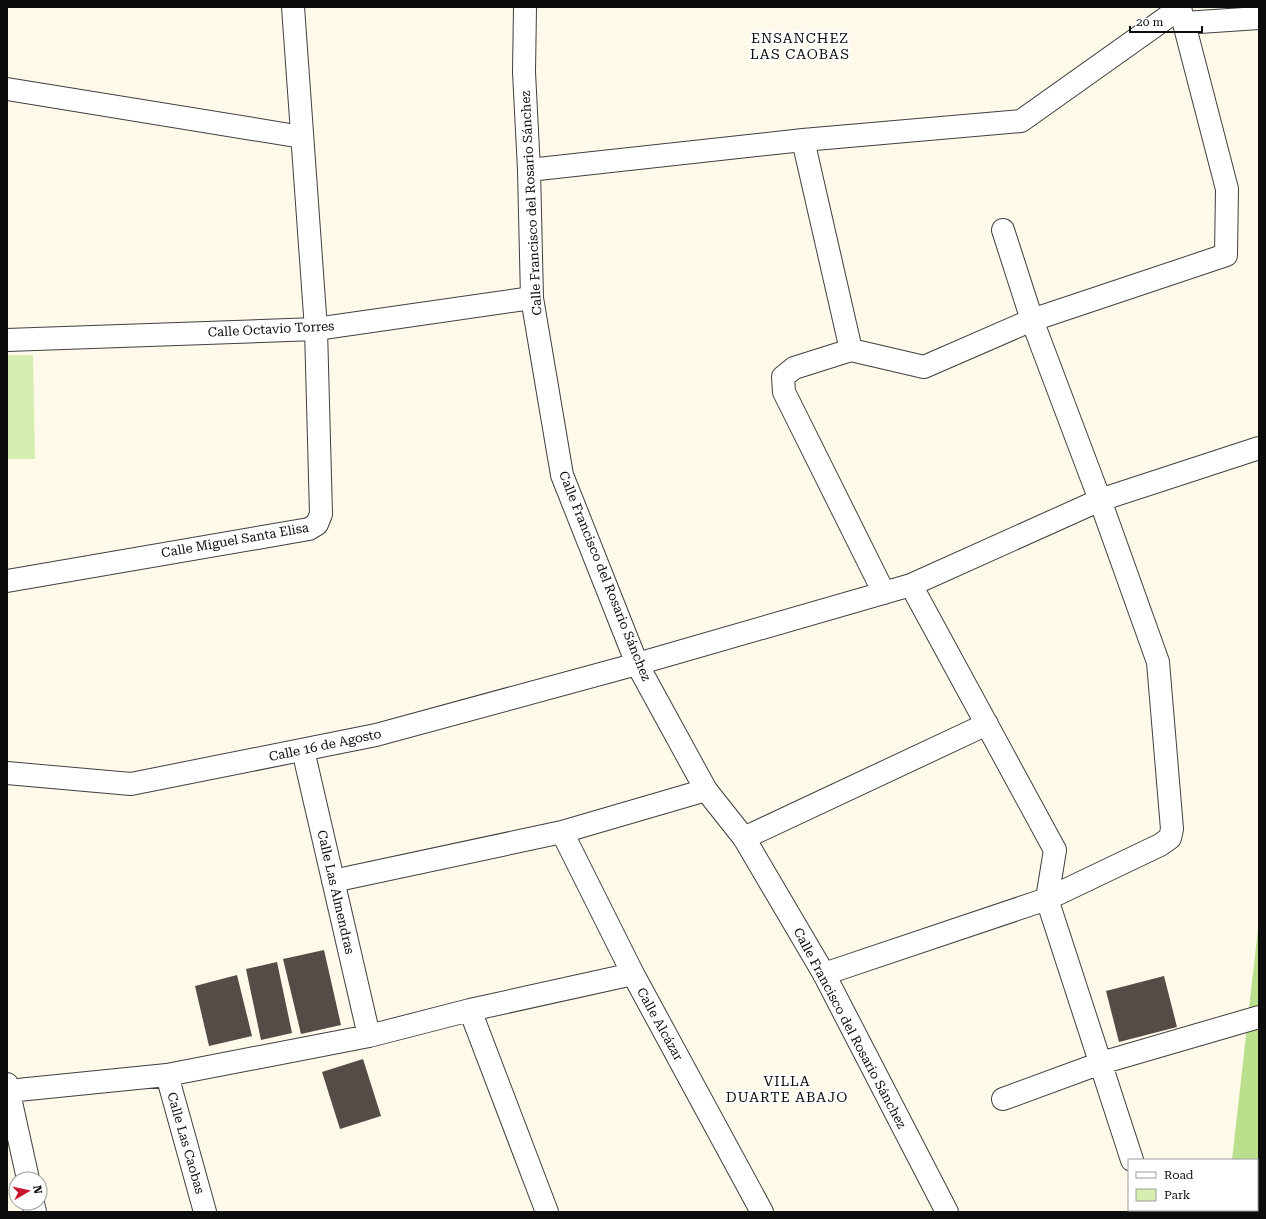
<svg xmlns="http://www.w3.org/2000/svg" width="1266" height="1219" font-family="'Roboto Serif',serif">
<rect width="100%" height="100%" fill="#fff9ea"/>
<path fill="#d5eeb0" d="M7,355H33L35,459H7Z"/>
<path fill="#bae08d" d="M1259,920V1212H1226V1210H1257V1160H1232Z"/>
<path fill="#554b47" d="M324,950L341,1025L301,1034L283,959Z
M277,962L292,1033L261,1040L246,969Z
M237,975L252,1036L209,1046L195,986Z
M1164,976L1177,1027L1119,1042L1106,991Z
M363,1059L381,1116L340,1129L322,1072Z"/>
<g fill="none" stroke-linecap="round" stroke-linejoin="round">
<defs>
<path id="minor" d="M1184,23L1259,18
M7,89L302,137
M803,140L851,350
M529,170L803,140L1021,121L1180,8V7
M7,340L316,329L532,298
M7,581L309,529L317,524L321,514L316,329L293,7
M911,585L1055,850L1047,899L1132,1160
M884,593L784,392L783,377L794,368L851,350L924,367L1032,320L1226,255L1227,189L1180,8
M303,750L369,1036
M7,773L131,784L376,735L637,664L911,585L1100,500L1259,448
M562,832L633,974L762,1212
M744,838L987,724
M333,881L562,832L706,790
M824,974L1047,899L1160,845L1170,838L1172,829L1158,662L1100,500L1032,320L1003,230
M470,1010L547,1212
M167,1075L205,1212
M7,1084L28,1179
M8,1091L167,1075L369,1036L470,1010L633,974
M1003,1099L1101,1063L1259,1017
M33,1203L35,1212
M1149,1210V1212"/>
<path id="tertiary" d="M525,7L524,72L529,170L532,298L562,475L637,664L706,790L744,838L824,974L947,1212"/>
</defs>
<use href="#minor" stroke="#3f3f3f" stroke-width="24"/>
<use href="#tertiary" stroke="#3f3f3f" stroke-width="24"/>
<use href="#minor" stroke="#fff" stroke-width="22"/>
<use href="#tertiary" stroke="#fff" stroke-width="22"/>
</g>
<g text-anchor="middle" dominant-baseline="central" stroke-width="4" stroke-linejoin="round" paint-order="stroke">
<g font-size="13" fill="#0c0c0c" stroke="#fff">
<text transform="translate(531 203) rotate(-93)">Calle Francisco del Rosario Sánchez</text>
<text transform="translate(271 329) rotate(-3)">Calle Octavio Torres</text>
<text transform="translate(235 540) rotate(-10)">Calle Miguel Santa Elisa</text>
<text transform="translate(605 576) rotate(68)">Calle Francisco del Rosario Sánchez</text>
<text transform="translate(325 745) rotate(-12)">Calle 16 de Agosto</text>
<text transform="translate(336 892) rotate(77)">Calle Las Almendras</text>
<text transform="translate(660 1024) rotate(61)">Calle Alcázar</text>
<text transform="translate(850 1028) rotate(62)">Calle Francisco del Rosario Sánchez</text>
<text transform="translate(186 1143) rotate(74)">Calle Las Caobas</text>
</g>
<g font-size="14" letter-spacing="1" fill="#0c0c0c" stroke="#fff">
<text x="800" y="38">ENSANCHEZ<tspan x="800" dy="16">LAS CAOBAS</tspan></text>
<text x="787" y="1081">VILLA<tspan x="787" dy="16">DUARTE ABAJO</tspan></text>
</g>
</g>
<rect width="1266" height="1219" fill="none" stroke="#0c0c0c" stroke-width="16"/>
<rect x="1128" y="1159" width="130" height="52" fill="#ffffff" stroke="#9e9e9e"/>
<rect x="1136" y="1172" width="20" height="6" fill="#ffffff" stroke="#9e9e9e"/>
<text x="1164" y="1179" font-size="12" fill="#0c0c0c">Road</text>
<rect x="1136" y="1189" width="20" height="12" fill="#d5eeb0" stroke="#9e9e9e"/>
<text x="1164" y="1199" font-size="12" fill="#0c0c0c">Park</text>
<g transform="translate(28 1191) rotate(81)"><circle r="19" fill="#ffffff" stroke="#9e9e9e"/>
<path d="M0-3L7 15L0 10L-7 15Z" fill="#ca152e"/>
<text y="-6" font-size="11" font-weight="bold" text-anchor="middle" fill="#0c0c0c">N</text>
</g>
<path d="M1130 26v6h72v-6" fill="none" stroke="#0c0c0c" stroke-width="2"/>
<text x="1136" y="26" font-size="12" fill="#0c0c0c" stroke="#ffffff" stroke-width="3" paint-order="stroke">20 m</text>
</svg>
